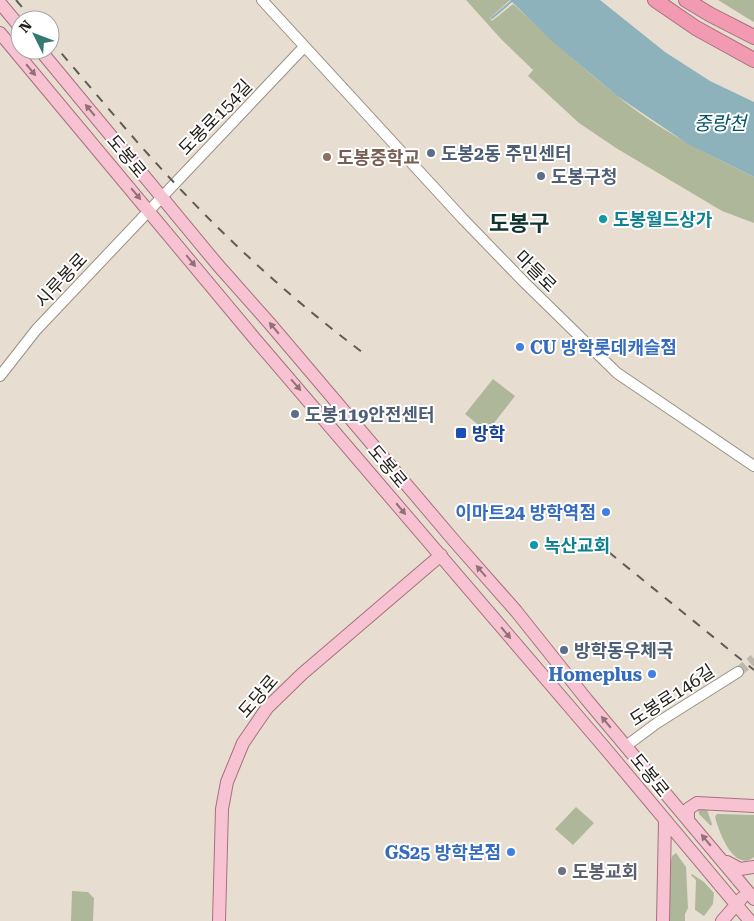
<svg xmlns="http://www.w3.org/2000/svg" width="754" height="921" font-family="'Roboto Serif','Noto Sans KR',serif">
<rect width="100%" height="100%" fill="#e7ded1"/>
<path fill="#afb79a" d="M466,0H510L490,18L492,21L513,4C547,35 580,66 616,95C658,130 706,153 754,177V223L722,211L616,148L579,123L528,76L533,70L501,39Z
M718,0H754V22L752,21Z
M493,379L515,396L487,432L465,414Z
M576,807L594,823L573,845L555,829Z
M698,807H706L712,824L711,826L699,814Z
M717,814L754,815V857C734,873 719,832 715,817Z
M676,853L686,867L688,908L685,914V921H669L671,861L672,856Z
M692,874L704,882L714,893L713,904L704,916L695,910L696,880L691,875Z
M72,891L88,892L94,898L93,921H71Z"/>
<path fill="#8db2bc" d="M510,0H600L665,52L710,81L754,102V177L688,144L617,96L553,42Z"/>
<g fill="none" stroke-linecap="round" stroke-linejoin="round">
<path stroke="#8db2bc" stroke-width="2" d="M492,18L513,0"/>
<path stroke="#c0b8ad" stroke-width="10" stroke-dasharray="10 5" stroke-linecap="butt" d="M738,672L754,659"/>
<defs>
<path id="minor" d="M262,0L463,219L525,283L617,373L754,466
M0,376L36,330L304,47
M626,746L657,723L738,672"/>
<path id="major" d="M0,3L20,27
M0,33L255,339L605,748L750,921
M40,50L217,264L271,325L456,543L516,611L587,700L754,899
M688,819V809L697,803L754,806
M727,862L740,869L754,867
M219,921L222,809L227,782L243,743L267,708L302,674L441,555
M663,921L665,821
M722,921L742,898"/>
<path id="highway" d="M655,0L696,28L754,60
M686,0L711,15L754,37"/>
</defs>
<use href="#minor" stroke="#999084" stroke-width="12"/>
<use href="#major" stroke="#a9707e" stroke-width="14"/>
<use href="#highway" stroke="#a9707e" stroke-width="16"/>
<use href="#minor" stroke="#fff" stroke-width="10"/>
<use href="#major" stroke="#f7c2d1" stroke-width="12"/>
<use href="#highway" stroke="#f19ab2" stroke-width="14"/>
<path stroke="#605c54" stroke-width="2" stroke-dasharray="9 9" stroke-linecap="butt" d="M16,0L33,20
M50,40C94,91 136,143 183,192C238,250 298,304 362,352
M595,541L754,670"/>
</g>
<defs><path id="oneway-solid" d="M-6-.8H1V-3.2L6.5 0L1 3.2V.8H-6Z" transform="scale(1.25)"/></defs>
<g fill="#8e7276">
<use href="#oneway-solid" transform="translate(31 70) rotate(50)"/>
<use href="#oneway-solid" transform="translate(90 110) rotate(-130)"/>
<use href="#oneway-solid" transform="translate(136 194) rotate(50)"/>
<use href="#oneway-solid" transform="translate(191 261) rotate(51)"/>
<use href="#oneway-solid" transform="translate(274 328) rotate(-130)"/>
<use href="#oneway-solid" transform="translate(296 385) rotate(49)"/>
<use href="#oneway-solid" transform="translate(401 509) rotate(50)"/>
<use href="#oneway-solid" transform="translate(481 571) rotate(-131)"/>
<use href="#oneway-solid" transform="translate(506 633) rotate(50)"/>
<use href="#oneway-solid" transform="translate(606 722) rotate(-130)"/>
<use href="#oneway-solid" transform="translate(706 840) rotate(-130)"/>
</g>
<g fill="#5c6f8a" stroke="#fff" stroke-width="2">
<circle cx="431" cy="153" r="5"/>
<circle cx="541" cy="176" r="5"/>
<circle cx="295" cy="414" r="5"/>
<circle cx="564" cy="650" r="5"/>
</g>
<circle fill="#8d6e63" stroke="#fff" stroke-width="2" cx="327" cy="157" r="5"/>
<g fill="#0f9aa8" stroke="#fff" stroke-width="2">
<circle cx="603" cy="219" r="5"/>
<circle cx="534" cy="545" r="5"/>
</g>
<g fill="#3f7fe0" stroke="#fff" stroke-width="2">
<circle cx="520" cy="347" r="5"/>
<circle cx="606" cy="512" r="5"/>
<circle cx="652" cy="674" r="5"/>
<circle cx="511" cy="852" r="5"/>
</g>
<rect fill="#1a4fb4" stroke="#fff" stroke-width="2" x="455" y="427" width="12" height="12" rx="2.5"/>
<circle fill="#6b7280" stroke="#fff" stroke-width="2" cx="562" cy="871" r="5"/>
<g text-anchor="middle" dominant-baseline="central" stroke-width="4" stroke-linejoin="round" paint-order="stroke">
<g font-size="18" fill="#24211c" stroke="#fff">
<text transform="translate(215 117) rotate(-46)">도봉로154길</text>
<text transform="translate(127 156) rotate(50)">도봉로</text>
<text transform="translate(536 271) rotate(45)">마들로</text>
<text transform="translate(61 280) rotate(-47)">시루봉로</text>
<text transform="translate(388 466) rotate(50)">도봉로</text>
<text transform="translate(672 695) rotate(-33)">도봉로146길</text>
<text transform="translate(258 696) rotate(-49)">도당로</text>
<text transform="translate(650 775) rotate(51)">도봉로</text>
</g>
<g font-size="18" font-weight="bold" fill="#4e5e75" stroke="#fff" text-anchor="start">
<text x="441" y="153">도봉2동 주민센터</text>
<text x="551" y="176">도봉구청</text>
<text x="305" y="414">도봉119안전센터</text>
<text x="574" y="650">방학동우체국</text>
</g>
<g font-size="18" font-weight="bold" fill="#785e54" stroke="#fff" text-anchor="start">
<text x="337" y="157">도봉중학교</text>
</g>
<g font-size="18" font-weight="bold" fill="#0d838f" stroke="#fff" text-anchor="start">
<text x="613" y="219">도봉월드상가</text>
<text x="544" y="545">녹산교회</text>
</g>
<g font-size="18" font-weight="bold" fill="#366cbe" stroke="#fff" text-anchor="end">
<text x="530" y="347" text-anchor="start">CU 방학롯데캐슬점</text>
<text x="596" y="512">이마트24 방학역점</text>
<text x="642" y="674">Homeplus</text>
<text x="501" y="852">GS25 방학본점</text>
</g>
<g font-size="18" font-weight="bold" fill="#164399" stroke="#fff" text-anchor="start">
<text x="472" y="433">방학</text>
</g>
<g font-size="18" font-weight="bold" fill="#5b616d" stroke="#fff" text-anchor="start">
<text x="572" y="871">도봉교회</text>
</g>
<g font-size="19" font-style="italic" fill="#005463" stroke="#fff">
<text x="720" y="123">중랑천</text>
</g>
<g font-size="22" font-weight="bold" fill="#12342f" stroke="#fff">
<text x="519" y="223">도봉구</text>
</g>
</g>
<g transform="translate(35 35) rotate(312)"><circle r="24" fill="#ffffff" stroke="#a7a6a4"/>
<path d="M0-4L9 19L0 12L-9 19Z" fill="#347a71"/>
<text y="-8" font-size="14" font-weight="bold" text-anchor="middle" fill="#24211c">N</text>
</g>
</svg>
